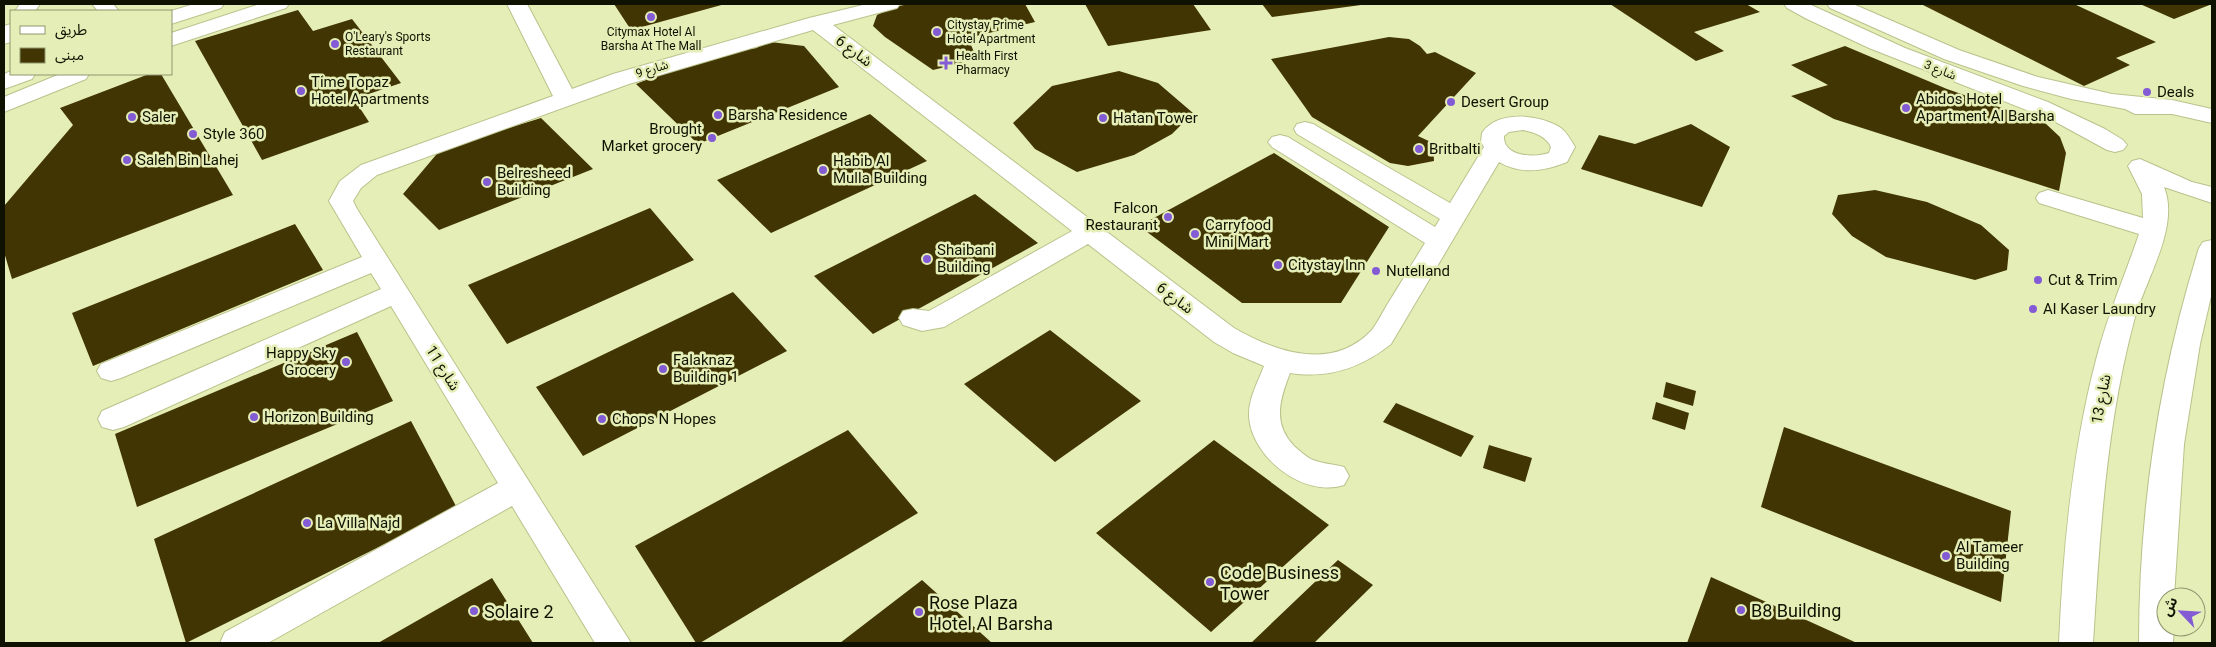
<svg xmlns="http://www.w3.org/2000/svg" width="2216" height="647" font-family="Roboto,'Noto Sans Arabic',sans-serif">
<rect width="100%" height="100%" fill="#e6eeb7"/>
<path fill="#403503" d="M614,4H725L631,30Z
M909,4H1025L1035,22L968,38L977,59L933,70L885,37L873,26L877,15L894,7Z
M1085,4H1193L1211,30L1108,46Z
M1262,4H1361V5L1272,17Z
M1610,4H1746L1760,12L1694,32L1724,51L1696,61Z
M1921,4H2074L2156,42L2116,58L2130,65L2084,86Z
M2140,4H2212L2174,19Z
M298,10L313,31L352,19L401,83L354,99L369,122L262,160L195,41Z
M1389,37L1409,39L1420,46L1427,54L1435,52L1476,73L1418,136L1433,143L1434,161L1408,166L1390,163L1312,117L1271,59Z
M762,41L804,46L839,87L698,144L636,84L653,77L649,73L736,51L757,48Z
M1845,46L1947,89L2045,123L2060,137L2066,153L2059,191L1834,119L1791,96L1828,85L1791,65Z
M1119,71L1158,83L1193,113L1172,134L1134,155L1077,172L1035,149L1013,123L1052,86Z
M149,74H161L233,195L12,279L4,252V206L73,125L60,108Z
M870,114L927,161L771,233L717,180Z
M541,118L593,169L439,230L403,194L441,149Z
M1691,124L1730,147L1702,207L1581,169L1599,135L1635,144Z
M1274,153L1389,227L1341,303H1242L1139,226Z
M1875,190L1927,202L1981,225L2009,250L2007,270L1975,280L1886,257L1852,236L1832,214L1838,195Z
M975,194L1038,243L873,334L814,276Z
M650,208L694,260L507,344L468,285Z
M295,224L323,270L93,366L72,313Z
M733,292L787,351L583,456L536,387Z
M1050,330L1141,401L1055,462L964,384Z
M357,332L393,401L137,507L115,434Z
M1666,382L1696,391L1693,406L1663,397Z
M1656,402L1689,413L1685,430L1652,419Z
M1396,403L1474,436L1461,457L1383,422Z
M411,421L457,508L186,643L154,539Z
M1784,427L2011,511L2001,602L1761,507Z
M848,430L918,513L700,643H696L635,546Z
M1214,440L1329,525L1211,632L1096,533Z
M1489,445L1532,458L1525,482L1483,468Z
M1338,560L1373,585L1314,643H1251Z
M1711,577L1857,643H1687Z
M492,578L533,643H378Z
M922,580L992,643H840Z"/>
<g fill="none" stroke-linecap="round" stroke-linejoin="round">
<defs>
<path id="minor" d="M20,4H40L35,11H15Z
M92,4H113L119,11H98Z
M194,4H224L221,8L171,24V11Z
M260,4H289L286,8L171,46V33Z
M507,4H527L572,89L613,74L809,18L867,4H900L897,8L833,25L1234,328C1276,352 1331,372 1371,331C1377,324 1382,313 1387,305C1400,284 1412,264 1425,243L1272,147L1268,142L1272,137L1280,135L1288,137L1435,227L1440,219L1297,134L1294,129L1297,124L1305,122L1313,124L1450,203L1484,147L1481,142L1482,133C1497,110 1540,114 1561,128C1567,133 1571,140 1575,147L1567,162C1545,171 1521,175 1499,162L1391,344C1361,368 1329,379 1290,373C1280,399 1272,423 1294,446C1300,451 1306,457 1313,460C1323,464 1334,464 1344,467L1349,476L1344,485C1304,498 1252,458 1249,417C1248,399 1258,382 1264,366L1233,353L1214,342L1088,244L944,327L922,331L903,325L899,318L903,311L913,309L929,311L1072,231L813,30L629,84L377,175L361,188L353,201L357,209L631,643H595L512,506L268,643H220L225,632L498,483L391,306L124,427L113,430L102,427L98,419L102,411L381,289L371,273L121,378L111,381L101,378L97,371L101,364L362,257L329,201L340,181L361,165L553,96ZM1523,130C1534,132 1546,136 1551,147L1549,153C1535,158 1503,157 1504,136L1509,132Z
M1784,4H1809L1905,48L2048,102L2105,129L2123,140L2127,145L2123,150L2115,152L2107,150L2052,120L1869,48L1807,19L1787,8Z
M1827,4H1853L1959,50L2038,77L2112,94L2172,100L2212,109V123L2172,114H2135L2125,109L2071,99L2023,86L1944,59L1830,8Z
M11,24V42L4,44V26Z
M11,71V74H35L32,79L4,89V74Z
M60,74H89L86,79L4,112V97Z
M2140,159L2192,182L2212,187V203L2164,187C2180,226 2146,279 2135,317C2106,424 2100,533 2093,643H2059C2063,549 2072,451 2096,360C2107,316 2125,276 2139,234L2039,203L2036,198L2039,193L2048,190L2143,218L2142,194L2128,166L2132,161Z
M2212,240V292L2200,344L2184,444L2174,597H2166V627H2174L2173,643H2139C2139,509 2159,376 2199,248L2203,242Z"/>
</defs>
<use href="#minor" stroke="#bac28c" stroke-width="2"/>
<use href="#minor" fill="#fff" fill-rule="evenodd"/>
</g>
<g fill="#835bd5" stroke="#e6eeb7" stroke-width="2">
<circle cx="651" cy="17" r="5"/>
<circle cx="937" cy="32" r="5"/>
<circle cx="335" cy="44" r="5"/>
<path d="M943.5 55.5h5v5h5v5h-5v5h-5v-5h-5v-5h5z"/>
<circle cx="301" cy="91" r="5"/>
<circle cx="2147" cy="92" r="5"/>
<circle cx="1451" cy="102" r="5"/>
<circle cx="1906" cy="108" r="5"/>
<circle cx="718" cy="115" r="5"/>
<circle cx="132" cy="117" r="5"/>
<circle cx="1103" cy="118" r="5"/>
<circle cx="193" cy="134" r="5"/>
<circle cx="712" cy="138" r="5"/>
<circle cx="1419" cy="149" r="5"/>
<circle cx="127" cy="160" r="5"/>
<circle cx="823" cy="170" r="5"/>
<circle cx="487" cy="182" r="5"/>
<circle cx="1168" cy="217" r="5"/>
<circle cx="1195" cy="234" r="5"/>
<circle cx="927" cy="259" r="5"/>
<circle cx="1278" cy="265" r="5"/>
<circle cx="1376" cy="271" r="5"/>
<circle cx="2038" cy="280" r="5"/>
<circle cx="2033" cy="309" r="5"/>
<circle cx="346" cy="362" r="5"/>
<circle cx="663" cy="369" r="5"/>
<circle cx="254" cy="417" r="5"/>
<circle cx="602" cy="419" r="5"/>
<circle cx="307" cy="523" r="5"/>
<circle cx="1946" cy="556" r="5"/>
<circle cx="1210" cy="582" r="5"/>
<circle cx="1741" cy="610" r="5"/>
<circle cx="474" cy="611" r="5"/>
<circle cx="919" cy="612" r="5"/>
</g>
<g text-anchor="middle" dominant-baseline="central" stroke-width="5" stroke-linejoin="round" paint-order="stroke">
<g font-size="12" fill="#101201" stroke="#e6eeb7" text-anchor="start">
<text x="947" y="25">Citystay Prime<tspan x="947" dy="14">Hotel Apartment</tspan></text>
<text x="651" y="32" text-anchor="middle">Citymax Hotel Al<tspan x="651" dy="14">Barsha At The Mall</tspan></text>
<text x="345" y="37">O'Leary's Sports<tspan x="345" dy="14">Restaurant</tspan></text>
<text x="956" y="56">Health First<tspan x="956" dy="14">Pharmacy</tspan></text>
</g>
<g font-size="12" fill="#101201" stroke="#e6eeb7">
<text transform="translate(652 69) rotate(-17)">شارع 9</text>
<text transform="translate(1940 70) rotate(22)">شارع 3</text>
</g>
<g font-size="15" fill="#101201" stroke="#e6eeb7">
<text transform="translate(854 51) rotate(37)">شارع 6</text>
<text transform="translate(1175 298) rotate(37)">شارع 6</text>
<text transform="translate(443 368) rotate(58)">شارع 11</text>
<text transform="translate(2101 399) rotate(-79)">شارع 13</text>
</g>
<g font-size="15" fill="#101201" stroke="#e6eeb7" text-anchor="start">
<text x="311" y="82">Time Topaz<tspan x="311" dy="17">Hotel Apartments</tspan></text>
<text x="2157" y="92">Deals</text>
<text x="1916" y="99">Abidos Hotel<tspan x="1916" dy="17">Apartment Al Barsha</tspan></text>
<text x="1461" y="102">Desert Group</text>
<text x="728" y="115">Barsha Residence</text>
<text x="142" y="117">Saler</text>
<text x="1113" y="118">Hatan Tower</text>
<text x="702" y="129" text-anchor="end">Brought<tspan x="702" dy="17">Market grocery</tspan></text>
<text x="203" y="134">Style 360</text>
<text x="1429" y="149">Britbalti</text>
<text x="137" y="160">Saleh Bin Lahej</text>
<text x="833" y="161">Habib Al<tspan x="833" dy="17">Mulla Building</tspan></text>
<text x="497" y="173">Belresheed<tspan x="497" dy="17">Building</tspan></text>
<text x="1158" y="208" text-anchor="end">Falcon<tspan x="1158" dy="17">Restaurant</tspan></text>
<text x="1205" y="225">Carryfood<tspan x="1205" dy="17">Mini Mart</tspan></text>
<text x="937" y="250">Shaibani<tspan x="937" dy="17">Building</tspan></text>
<text x="1288" y="265">Citystay Inn</text>
<text x="1386" y="271">Nutelland</text>
<text x="2048" y="280">Cut &amp; Trim</text>
<text x="2043" y="309">Al Kaser Laundry</text>
<text x="336" y="353" text-anchor="end">Happy Sky<tspan x="336" dy="17">Grocery</tspan></text>
<text x="673" y="360">Falaknaz<tspan x="673" dy="17">Building 1</tspan></text>
<text x="264" y="417">Horizon Building</text>
<text x="612" y="419">Chops N Hopes</text>
<text x="317" y="523">La Villa Najd</text>
<text x="1956" y="547">Al Tameer<tspan x="1956" dy="17">Building</tspan></text>
</g>
<g font-size="18" fill="#101201" stroke="#e6eeb7" text-anchor="start">
<text x="1220" y="572">Code Business<tspan x="1220" dy="21">Tower</tspan></text>
<text x="929" y="602">Rose Plaza<tspan x="929" dy="21">Hotel Al Barsha</tspan></text>
<text x="1751" y="610">B8 Building</text>
<text x="484" y="611">Solaire 2</text>
</g>
</g>
<rect width="2216" height="647" fill="none" stroke="#101201" stroke-width="10"/>
<rect x="10" y="10" width="162" height="65" fill="#e6eeb7" stroke="#90966e"/>
<rect x="20" y="26" width="25" height="8" fill="#ffffff" stroke="#90966e"/>
<text x="55" y="35" font-size="15" fill="#101201">طريق</text>
<rect x="20" y="48" width="25" height="15" fill="#403503" stroke="#90966e"/>
<text x="55" y="60" font-size="15" fill="#101201">مبنى</text>
<g transform="translate(2181 612) rotate(295)"><circle r="24" fill="#e6eeb7" stroke="#90966e"/>
<path d="M0-4L9 19L0 12L-9 19Z" fill="#835bd5"/>
<text y="-8" font-size="14" font-weight="bold" text-anchor="middle" fill="#101201">ش</text>
</g>
</svg>
